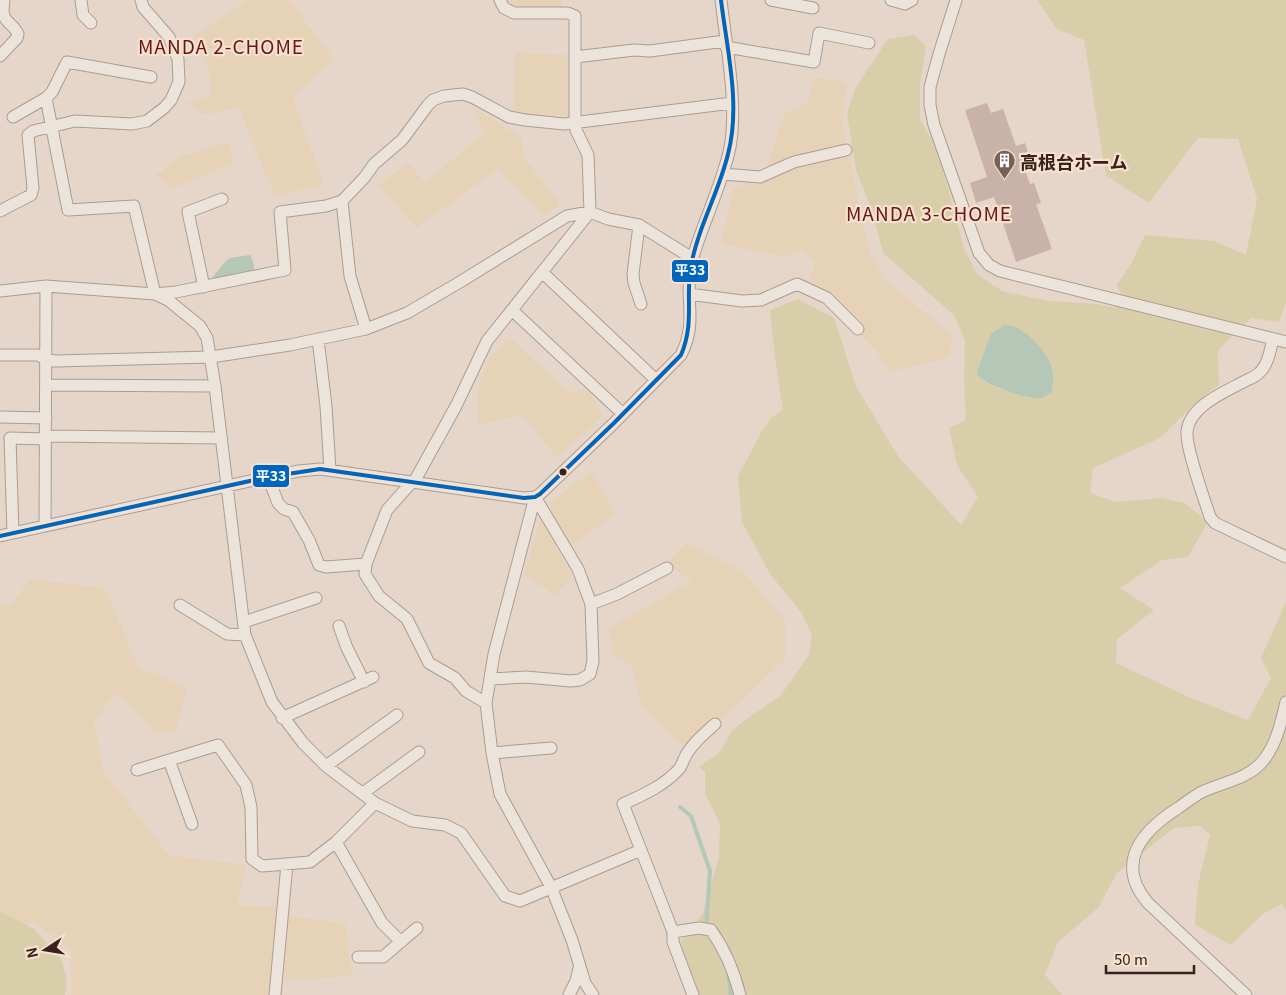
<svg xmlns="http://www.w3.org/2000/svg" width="1286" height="995" font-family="Georgia,'Noto Sans JP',serif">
<rect width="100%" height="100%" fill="#e5d6c9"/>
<path fill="#e6d2b7" d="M248,0H289L334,59L293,98L324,185L275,197L239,108L203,115L186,103L211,95L209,71L194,36Z
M510,0H561L562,12L512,8Z
M515,53L568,55L567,116L513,113Z
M814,77L847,82L842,123L869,250L884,279L953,335L948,358L889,372L875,350L842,314L809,284L815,261L801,250L787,257L721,244L734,188L763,181L784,114L806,104Z
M472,107L521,137L523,156L560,204L544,217L498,169L416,228L379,185L408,163L425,182L485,133Z
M229,142L234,163L173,188L156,175L181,156Z
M509,337L568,392L589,388L602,417L557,458L522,415L478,425V386L488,361Z
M592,471L615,514L569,547L548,504Z
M541,518L571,575L556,596L524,574Z
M686,543L743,571L785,620V659L691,749L685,747L643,708L631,665L613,655L609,628L692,581L666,564Z
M30,579L105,588L138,667L188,688L175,731L153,733L141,714L114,693L94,722L104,773L169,855L246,865L237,905L277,907L269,995H71V948L34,923L0,926V605H11Z
M289,916L346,924L352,976L285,981L284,979Z"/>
<path fill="#d9ceaa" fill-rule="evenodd" d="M1037,0H1286V302L1279,322L1251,318L1218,350L1219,385L1193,405L1160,438L1093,468L1090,493L1116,502L1160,498L1185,503L1208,522L1188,557L1162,560L1120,588L1154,610L1117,639L1116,663L1189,697L1248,720L1271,678L1261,658L1286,602V911L1282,904L1263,914L1231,945L1195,925L1198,884L1210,835L1200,826L1174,828L1117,873L1098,908L1058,942L1045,975L1062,995H699L685,961L681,940L686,937L703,913L719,857L720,824L705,793V772L699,767L719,753L733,729L781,695L809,655L812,635L801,612L770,574L742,522L738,476L762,431L772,417L783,410L775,359L770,310L798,299L834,318L856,386L898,456L961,525L978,497L957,465L949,428L966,420L964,382L965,340L954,315L883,253L871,208L856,170L847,113L856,87L888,39L914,35L926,46L920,85V120L937,148L964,248L977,274L1002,291L1049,301L1097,304L1115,308L1122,296L1117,285L1131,264L1145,235L1214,241L1246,255L1257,199L1238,139L1198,138L1149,203L1106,176L1084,40L1057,29ZM1022,331C1039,344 1046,351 1053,372L1029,398C1013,390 992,390 979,377Z
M0,911L34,929L62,960L67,982L65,995H0Z"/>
<path fill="#b5c8b8" d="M250,255C253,261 257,268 251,273L213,280L211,279L226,261L230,258Z
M1004,325C1024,324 1050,353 1053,372C1054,378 1052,385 1052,392C1049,393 1045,397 1042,398C1031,401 987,385 979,377L977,371L991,334Z"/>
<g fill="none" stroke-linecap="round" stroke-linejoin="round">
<path stroke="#b5c8b8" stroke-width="4" d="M680,807L691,816L710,871L706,927
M728,972L731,995"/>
</g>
<path fill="#c9b3a9" d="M987,103L991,113L1003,109L1016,146L1025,143L1031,162L1023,165L1030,184L1034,183L1041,203L1036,204L1052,249L1016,262L994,197L976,203L970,183L987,177L965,110Z"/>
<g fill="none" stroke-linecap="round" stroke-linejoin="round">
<defs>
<path id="minor" d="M81,0L83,15L91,23
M500,0L504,8L514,13H568L575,16V57
M771,0L813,8
M891,0L905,4L912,0
M956,0L939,54L930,87V105L934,125L979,253L989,265L1000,271L1286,342
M726,47L814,62L819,33L869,43
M0,56L17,38L18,34C11,19 0,25 4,0
M151,77L67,62L52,92L46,98L68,210L134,206L155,294L176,292L285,270L280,212L326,206L342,201L364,178L374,164L402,140L428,105L433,100L444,96L463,94L472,97L509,117L525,120L564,124L732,103
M13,117L46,98
M723,174L760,177L794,162L846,150
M342,201L350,276L366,329
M0,211L31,195L33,188L28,135L33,131L75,121L132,124L147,121L164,108L171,100L179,82L178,59L169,37L143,7L141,0
M639,225L633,274L634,283L641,304
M543,273L656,380
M204,287L188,212L222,199
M0,291L46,286L155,294L168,300L200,326L207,338L215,386L245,635L272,702L303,743L326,766L375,803L412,821L445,825L461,833L505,896L520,901L641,850
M689,294L742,301L761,300L797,284L827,298L858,329
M513,311L623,414
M318,339L326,406L330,470
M1273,339C1270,351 1268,365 1259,373C1255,377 1249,379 1245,381C1225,392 1189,406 1187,432C1186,449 1204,498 1210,517L1215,523L1286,557
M0,355H38L47,360L56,361L211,357L290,345L366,329L407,313L460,282L567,216L590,212L608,219L639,225L687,255L693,256
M46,385L215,386
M0,417L46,418
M46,436L221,438
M268,477L278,503L284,509L293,512L309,540L319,565L326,567L366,564
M412,482L387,510L366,564L365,574L379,596L407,619L429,663L455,678L466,691L486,703
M414,482L456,406L487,341L590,212L588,155L576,130L575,124V57L634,50L650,51L725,41
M535,497L494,654L486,703L492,753L500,794L551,887L572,940L585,983L593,995
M45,526L46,286
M13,533L10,438L46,439
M0,536L268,477L299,471L320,469L524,498L535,497L540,494L614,423L681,355C697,324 686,303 690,272C691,260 696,248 700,236C710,208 722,181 729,152C739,109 726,45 721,0
M591,604L617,594L667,568
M180,605L227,634L245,635
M244,622L316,598
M339,626L347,648L364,682
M490,679L526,677L571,681L580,680L590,674L593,661L591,604L578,569L535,497
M282,718L373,677
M492,753L551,748
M169,760L192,824
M326,766L397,715
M137,770L218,745L246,785L251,807L252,859L262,866L310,862L336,842L375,803
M363,793L419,752
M336,842L382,923L401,942
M673,932L699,928L711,930C726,951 734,971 740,995
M358,957H383L417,928
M275,995L287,864
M569,995L576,981L579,968
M693,995L673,942V932L623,804C643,795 665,785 679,769C683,764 684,757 688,752C695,741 706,732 715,724
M1246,995L1148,903C1114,863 1142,831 1178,808C1187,802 1195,795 1204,791C1224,782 1247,779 1262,762C1276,746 1281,723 1286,702"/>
</defs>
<use href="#minor" stroke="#aa9c93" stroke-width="13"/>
<use href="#minor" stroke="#ece3db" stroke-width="11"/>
<defs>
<path id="bus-1" d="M0,536L268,477L320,469L524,498L535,497L540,494L614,423L681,355C695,322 685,298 691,266C698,227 719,192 728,154C741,105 727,50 721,0"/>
</defs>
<use href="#bus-1" stroke="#f8e1cd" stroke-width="8"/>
<use href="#bus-1" stroke="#0065bd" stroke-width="4"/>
</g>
<defs>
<symbol id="building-pin" viewBox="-11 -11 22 30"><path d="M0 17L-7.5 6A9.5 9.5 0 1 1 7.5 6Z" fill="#756158" stroke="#f8e1cd"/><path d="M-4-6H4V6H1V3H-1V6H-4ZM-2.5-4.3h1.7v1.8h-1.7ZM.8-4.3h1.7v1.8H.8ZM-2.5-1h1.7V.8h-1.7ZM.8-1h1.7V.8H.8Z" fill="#fff"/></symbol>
</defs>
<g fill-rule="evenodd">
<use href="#building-pin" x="992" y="148" width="25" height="34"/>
</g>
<circle fill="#38221b" stroke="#f8e1cd" stroke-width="2" cx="563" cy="472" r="4.5"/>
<g text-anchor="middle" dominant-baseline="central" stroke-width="4.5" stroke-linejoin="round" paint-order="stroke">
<g font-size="18" font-weight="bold" fill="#38221b" stroke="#f8e1cd" text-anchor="start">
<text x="1020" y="161">高根台ホーム</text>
</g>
<g font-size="19" letter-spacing="1" fill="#671719" stroke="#f8e1cd">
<text x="221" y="45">MANDA 2-CHOME</text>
<text x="929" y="212">MANDA 3-CHOME</text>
</g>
</g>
<g stroke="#f8e1cd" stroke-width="2">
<rect x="671" y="259" width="38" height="24" rx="5" fill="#0065bd"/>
<rect x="252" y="464" width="38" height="24" rx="5" fill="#0065bd"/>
</g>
<g font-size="14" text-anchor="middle" font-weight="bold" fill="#fff">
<text x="690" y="275">平33</text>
<text x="271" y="481">平33</text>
</g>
<g transform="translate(45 950) rotate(258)" stroke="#f8e1cd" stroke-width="4" paint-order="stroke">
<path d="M0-4L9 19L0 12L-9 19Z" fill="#38221b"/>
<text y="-8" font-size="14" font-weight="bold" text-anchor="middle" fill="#38221b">N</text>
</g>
<path d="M1106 965v8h88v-8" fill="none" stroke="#38221b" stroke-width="2.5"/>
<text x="1114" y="965" font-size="15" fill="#38221b" stroke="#f8e1cd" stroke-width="4" paint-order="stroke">50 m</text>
</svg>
